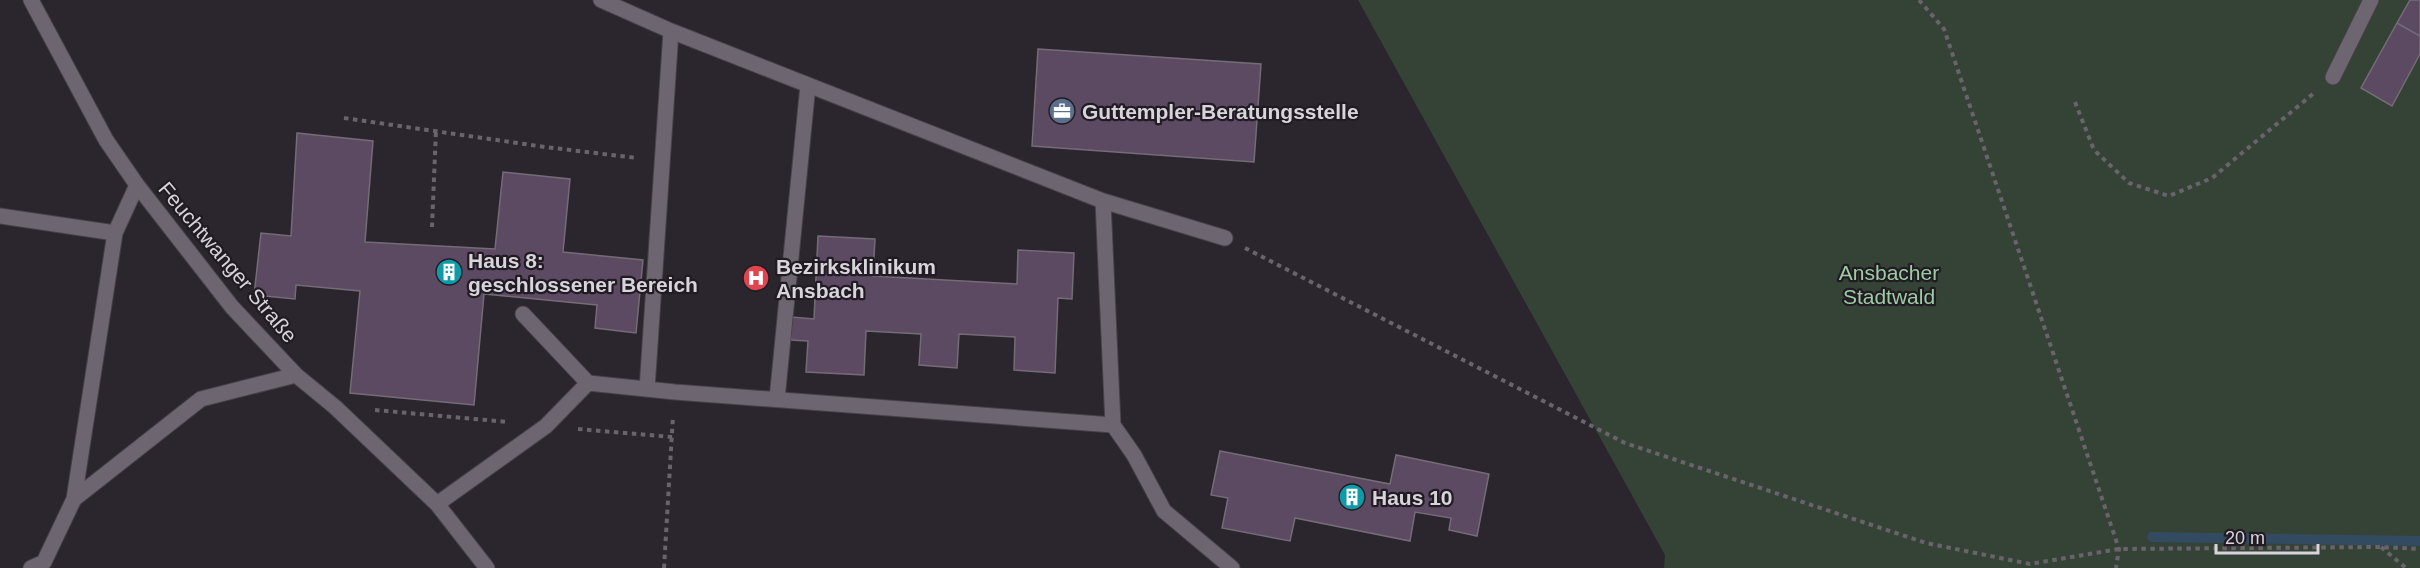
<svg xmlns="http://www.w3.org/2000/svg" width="2420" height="568" font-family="Helvetica,sans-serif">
<rect width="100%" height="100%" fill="#2b252d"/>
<path fill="#354336" d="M1358,0H2420V568H1664L1665,555Z"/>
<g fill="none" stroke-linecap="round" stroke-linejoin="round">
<path stroke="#324b61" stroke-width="10" d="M2152,537L2420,541"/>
</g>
<path fill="#5c4962" stroke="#746c76" stroke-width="1.5" d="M2410,0H2420V36L2397,23Z
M2397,23L2420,36V54L2392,106L2361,88Z
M1038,49L1261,64L1254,162L1032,146Z
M297,133L373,141L365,242L495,249L503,172L570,179L563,252L643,260L636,333L595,328L597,305L484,294L474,405L350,393L360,291L296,285L295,299L254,295L261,233L291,236Z
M818,236L875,239L873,276L1017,284L1018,250L1074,253L1072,299L1058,298L1055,373L1014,370L1015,337L959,334L957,368L919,365L921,334L866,331L864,375L806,372L808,341L791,340L792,317L814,319Z
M1220,451L1390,484L1396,455L1489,474L1477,536L1449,530L1451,518L1415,512L1410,541L1295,518L1290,541L1222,528L1228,498L1211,495Z"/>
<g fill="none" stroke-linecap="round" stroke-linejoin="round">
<defs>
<path id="minor" d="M31,0L106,140L137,185L232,307L296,375L335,407L437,504L487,568
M601,0L671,31L647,389
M671,31L1103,201L1225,238
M2333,77L2371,0
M1103,201L1113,425
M0,216L115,233L137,185
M523,314L588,383
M777,399L808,85
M74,499L115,233
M437,504L546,426L588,383L675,392L1113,425L1134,455L1164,511L1232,568
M31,568L44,562L74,499L201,399L296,375"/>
</defs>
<use href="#minor" stroke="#474149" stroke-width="17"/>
<path stroke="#69636b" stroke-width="4" stroke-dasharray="4.5 4.5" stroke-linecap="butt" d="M1919,0L1944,29L2119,549L2116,568
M2075,102L2094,150L2129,183L2169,196L2212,178L2314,93
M344,118L545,147L637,158
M432,227L436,130
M1245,248L1625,443L1926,543L2030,564L2119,549L2381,547L2420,549
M375,410L508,422
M578,429L672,437
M2381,547L2406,568
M664,568L673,416"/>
<use href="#minor" stroke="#6d6670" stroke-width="15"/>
</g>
<defs>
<symbol id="office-disc" viewBox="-11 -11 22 22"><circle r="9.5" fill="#5c6f8a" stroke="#211b24"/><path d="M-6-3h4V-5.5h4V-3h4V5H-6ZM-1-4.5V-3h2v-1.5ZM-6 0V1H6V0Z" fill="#fff"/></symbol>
<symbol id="building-disc" viewBox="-11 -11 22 22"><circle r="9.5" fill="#0f9aa8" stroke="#211b24"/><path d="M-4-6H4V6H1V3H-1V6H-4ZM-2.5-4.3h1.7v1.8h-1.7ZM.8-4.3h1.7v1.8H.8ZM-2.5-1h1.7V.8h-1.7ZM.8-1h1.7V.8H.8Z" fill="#fff"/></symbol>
<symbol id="hospital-disc" viewBox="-11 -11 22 22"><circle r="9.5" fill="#e0444e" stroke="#211b24"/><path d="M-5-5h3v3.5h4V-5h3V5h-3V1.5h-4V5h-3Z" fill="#fff"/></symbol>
</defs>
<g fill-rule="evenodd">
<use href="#office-disc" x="1047" y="96" width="30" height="30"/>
<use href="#building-disc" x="434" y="257" width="30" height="30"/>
<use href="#hospital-disc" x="741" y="263" width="30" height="30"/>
<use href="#building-disc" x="1337" y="482" width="30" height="30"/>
</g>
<g text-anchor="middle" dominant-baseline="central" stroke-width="4.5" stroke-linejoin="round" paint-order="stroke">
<g font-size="21" font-weight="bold" fill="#d8d4da" stroke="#211b24" text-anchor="start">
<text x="1082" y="111">Guttempler-Beratungsstelle</text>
<text x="468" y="260">Haus 8:<tspan x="468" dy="24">geschlossener Bereich</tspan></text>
<text x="776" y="266">Bezirksklinikum<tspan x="776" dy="24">Ansbach</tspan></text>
<text x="1372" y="497">Haus 10</text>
</g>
<g font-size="21" fill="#d8d4da" stroke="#211b24">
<text transform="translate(228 262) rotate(50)">Feuchtwanger Straße</text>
</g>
<g font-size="21" fill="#9ccca2" stroke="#211b24">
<text x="1889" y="272">Ansbacher<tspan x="1889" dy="24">Stadtwald</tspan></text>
</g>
</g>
<path d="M2216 544v9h102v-9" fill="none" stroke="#d8d4da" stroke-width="3"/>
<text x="2225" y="544" font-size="18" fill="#d8d4da" stroke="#211b24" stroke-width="4.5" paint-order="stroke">20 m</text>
</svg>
